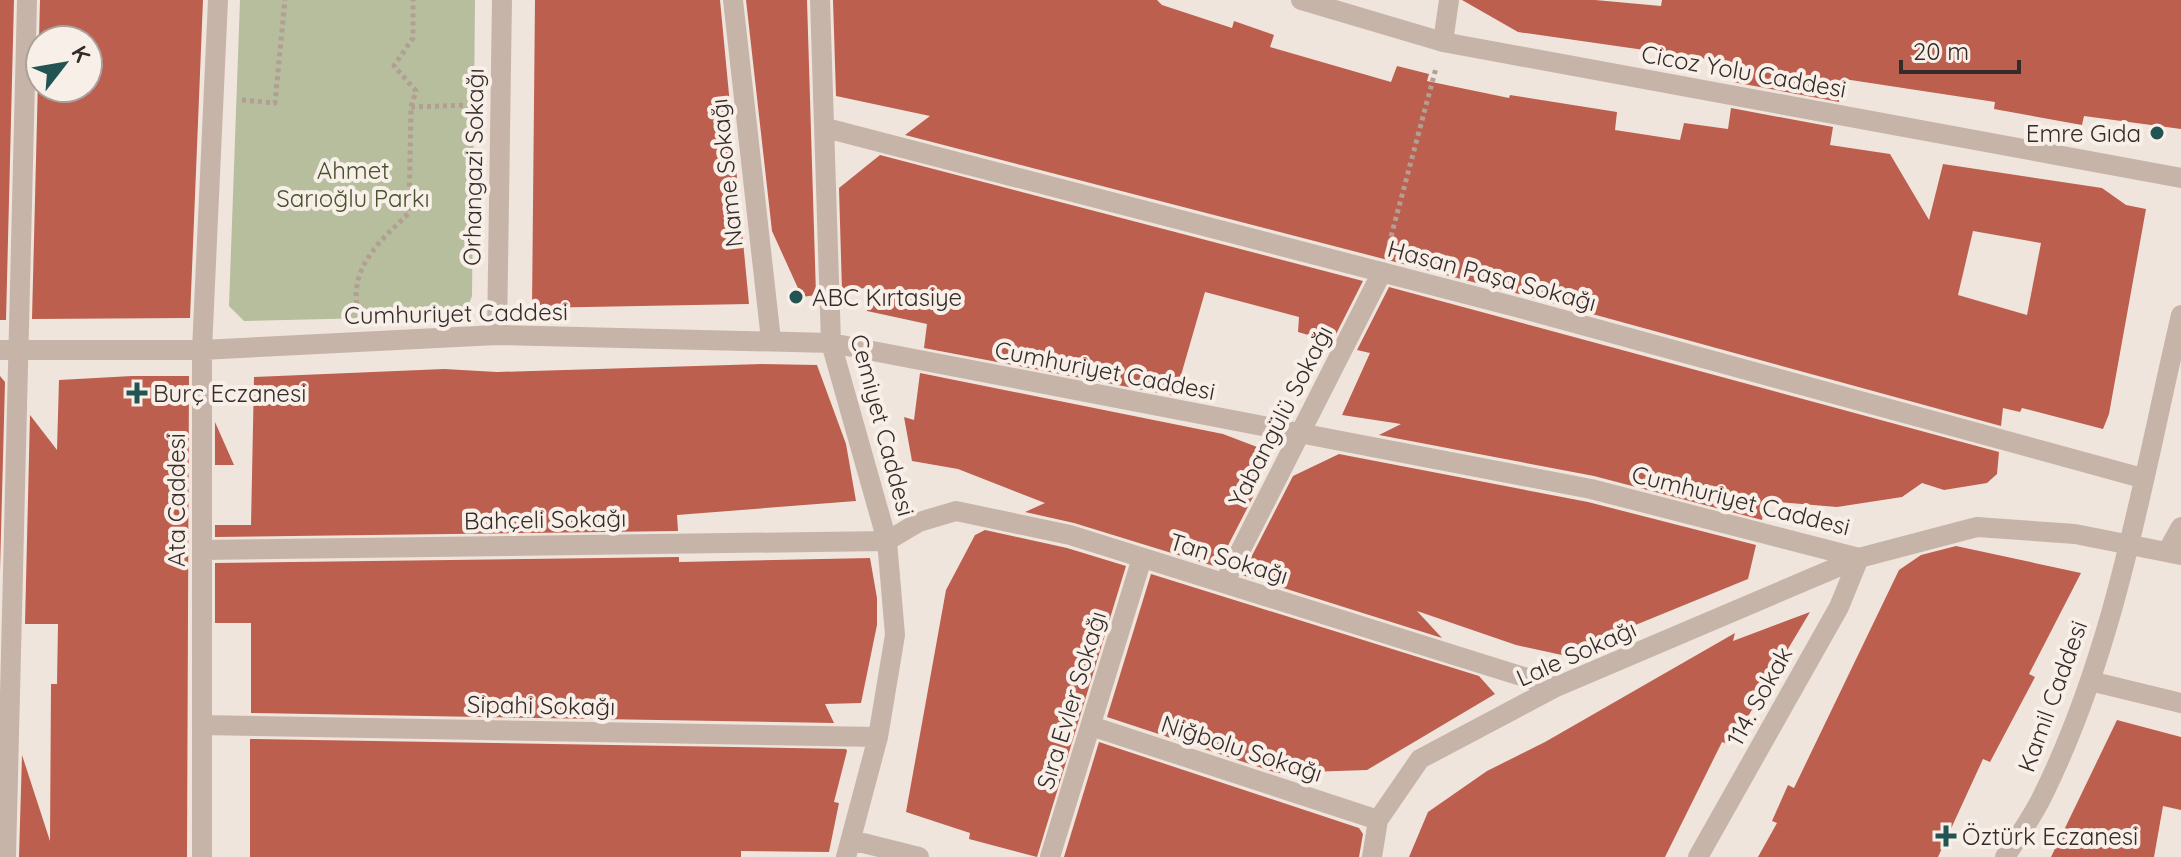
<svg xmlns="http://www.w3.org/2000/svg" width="2181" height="857" font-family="Quicksand,sans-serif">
<rect width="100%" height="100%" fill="#f0e5dc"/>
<path fill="#b6be9e" d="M240,0H475L472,296L467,309L455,316L244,321L229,306Z"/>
<path fill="#bd5f4e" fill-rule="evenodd" d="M0,0H14L6,320H0Z
M40,0H203L190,318L32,319ZM40,40H88V88H40Z
M535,0H720L749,304L532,308Z
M746,0H807L816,295L802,297L772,231Z
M833,0H1157L1162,5L1232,28L1234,21L1274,35L1270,47L1391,82L1397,66L1429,74L1427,81L1509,98L1510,95L1617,112L1615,130L1680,140L1684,123L1728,129L1731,108L1833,127L1830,145L1890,154L1929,220L1943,164L2102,188L2126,205L2146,209L2109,414L2103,429L2022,408L2020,412L2003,408L2001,426L1523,295L905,135L930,116L836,96ZM1973,231L2041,243L2027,315L1958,295Z
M1462,0H1595L1661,6L1662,0H2181V129L2084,116L2082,125L1994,109L1995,102L1844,79L1839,102L1733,82L1735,63L1518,32Z
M880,155L1363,281L1332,342L1298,332L1299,317L1205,292L1175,396L924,348L927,324L867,311L865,288L842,291L839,188Z
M1389,287L1999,452L1997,474L1987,483L1944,490L1922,483L1902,497L1837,507L1766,501L1762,520L1594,476L1379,435L1401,424L1342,415L1370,353L1357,350Z
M762,364L817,365L846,444L856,501L677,515L678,531L215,537V525H251L254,377L444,369L497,372Z
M920,373L1223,434L1265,450L1251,496L1254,495L1217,567L1074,523L1025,512L1045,503L958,469L912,461L904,417L914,420Z
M0,376L5,382L0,571Z
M132,376H189L187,857H19L22,755L50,841L51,684H57L58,624H25L30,415L57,450L59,380Z
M215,422L234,465H215Z
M1339,454L1588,502L1756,545L1748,579L1562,655L1516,645L1417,611L1442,638L1242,575L1293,476Z
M985,530L1067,548L1126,566L1037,857L969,839L970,833L906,812L946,590L975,535Z
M1956,546L2081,573L2029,674L2035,677L1990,762L1983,759L1938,857H1758L1777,823L1772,821L1788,785L1794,788L1899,570L1921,555Z
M679,557V562L870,558L877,598V625L861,703L825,704L834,723L251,713V623H215V563Z
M1151,574L1479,676L1495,694L1367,770L1277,773L1107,717Z
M1810,612L1731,745L1722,742L1665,857H1409L1428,812L1487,771L1545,742L1735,633L1733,641Z
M2117,720L2181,737V810L2163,806L2154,857H2051Z
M250,739L846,749L847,751L834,802L839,803L829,852L741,851V857H250Z
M1099,742L1359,828L1363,834L1359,857H1064Z"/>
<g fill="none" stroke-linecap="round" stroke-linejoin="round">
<path stroke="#b39e94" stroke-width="5" stroke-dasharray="4 4" stroke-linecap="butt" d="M242,100L275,103L285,0
M411,107L474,105
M1389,244L1436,68
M358,312C348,268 380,241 409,213L411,107L416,91L394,66L413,38V0"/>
<path stroke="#c7b4a9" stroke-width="20" d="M733,0L771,340
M820,0L831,343L887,541L895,635L878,737L846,857
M1301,0L1443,42L2181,178
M1443,42L1449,0
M826,128L1520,308L2142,478
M497,335L502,0
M0,350H202L497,335L831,343L1591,489L1859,558L1977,527L2075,534L2181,555
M203,550L887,541L919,522L956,511L1070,535L1556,687
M2167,552L2181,527
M1224,583L1382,272
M2090,681L2181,703
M202,725L878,737
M1091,726L1378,820
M851,840L919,857
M6,857L27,0
M202,857V350L218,0
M1050,857L1142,558
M1372,857L1378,820L1420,759L1556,687L1859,558
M1698,857L1839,607L1859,558
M2005,857C2018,837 2033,816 2043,795C2117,645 2143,476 2181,315"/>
</g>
<g fill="#215452" stroke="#f8f0e8" stroke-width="3">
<circle cx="2157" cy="133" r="8"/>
<circle cx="796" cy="297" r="8"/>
<path d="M133 381h8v8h8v8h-8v8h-8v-8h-8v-8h8z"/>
<path d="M1942 824h8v8h8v8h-8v8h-8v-8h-8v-8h8z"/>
</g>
<g text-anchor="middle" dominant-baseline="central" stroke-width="8" stroke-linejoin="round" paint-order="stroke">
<g font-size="24" fill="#352b29" stroke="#f8f0e8">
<text transform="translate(1744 71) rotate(10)">Cicoz Yolu Caddesi</text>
<text transform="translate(473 167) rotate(-89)">Orhangazi Sokağı</text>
<text transform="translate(726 173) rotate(-96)">Name Sokağı</text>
<text transform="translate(1492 275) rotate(15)">Hasan Paşa Sokağı</text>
<text transform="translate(456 313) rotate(-1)">Cumhuriyet Caddesi</text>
<text transform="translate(1105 370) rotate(11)">Cumhuriyet Caddesi</text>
<text transform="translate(1280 416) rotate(-63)">Yabangülü Sokağı</text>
<text transform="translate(883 425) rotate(75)">Cemiyet Caddesi</text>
<text transform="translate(176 500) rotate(-90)">Ata Caddesi</text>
<text transform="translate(1741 500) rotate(14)">Cumhuriyet Caddesi</text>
<text transform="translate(545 519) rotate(-1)">Bahçeli Sokağı</text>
<text transform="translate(1229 558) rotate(17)">Tan Sokağı</text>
<text transform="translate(1576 653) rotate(-24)">Lale Sokağı</text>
<text transform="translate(1759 696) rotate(-61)">114. Sokak</text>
<text transform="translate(2052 696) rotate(-70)">Kamil Caddesi</text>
<text transform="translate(1071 700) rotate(-73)">Sıra Evler Sokağı</text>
<text transform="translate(541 705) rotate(1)">Sipahi Sokağı</text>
<text transform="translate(1242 748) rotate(18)">Niğbolu Sokağı</text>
</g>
<g font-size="24" fill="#352b29" stroke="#f8f0e8" text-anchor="start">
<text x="2141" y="133" text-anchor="end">Emre Gıda</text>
<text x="812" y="297">ABC Kırtasiye</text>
<text x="153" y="393">Burç Eczanesi</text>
<text x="1962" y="836">Öztürk Eczanesi</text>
</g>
<g font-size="24" fill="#48522e" stroke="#f8f0e8">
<text x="353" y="170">Ahmet<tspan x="353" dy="28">Sarıoğlu Parkı</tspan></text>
</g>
</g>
<g transform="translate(64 64) rotate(59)"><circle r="38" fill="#f8f0e8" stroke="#aaa19c" stroke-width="2"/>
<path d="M0-6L14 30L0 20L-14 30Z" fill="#215452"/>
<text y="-12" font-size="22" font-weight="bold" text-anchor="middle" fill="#352b29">K</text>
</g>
<path d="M1901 60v12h118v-12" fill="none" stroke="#352b29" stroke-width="4"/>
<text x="1913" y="60" font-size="24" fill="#352b29" stroke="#f8f0e8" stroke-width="6" paint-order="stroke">20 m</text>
</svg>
